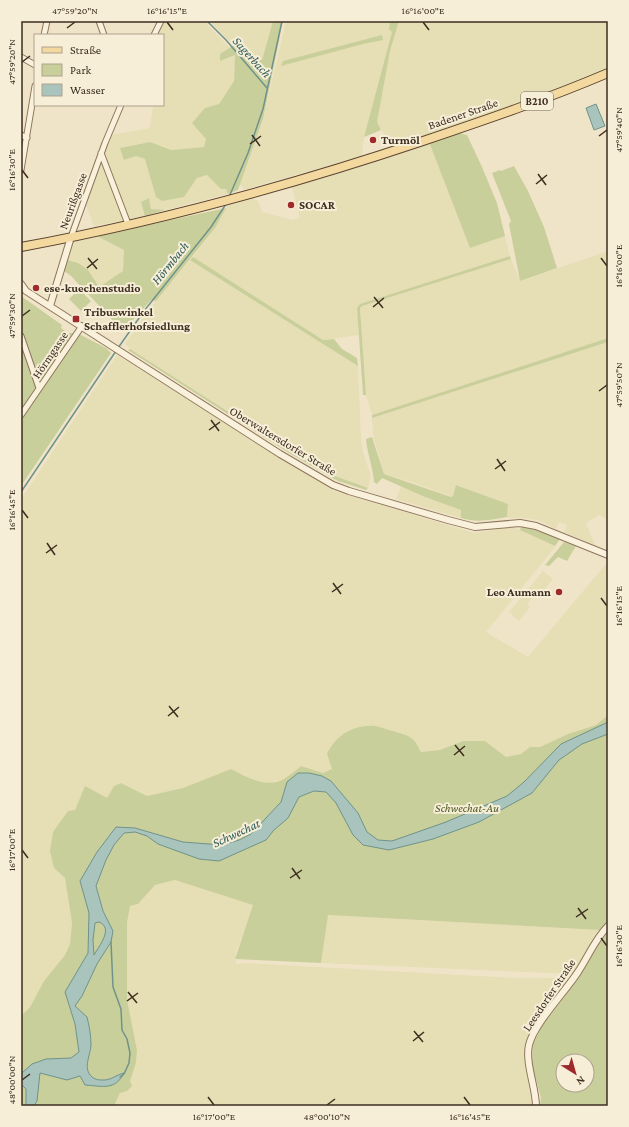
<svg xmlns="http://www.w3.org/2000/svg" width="629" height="1127" font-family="'Crimson Pro',serif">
<rect width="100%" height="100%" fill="#f0e4c8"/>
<path fill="#e6deb5" d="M163,21H204L230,48L220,54V61L235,55L234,81L219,104L205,108L206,139L204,147L171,150L150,142L120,148L136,156L145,159L149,170L184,197L197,178L207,175L221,189H227L228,194L165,210L151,209L149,198L141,202L145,216L94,226L86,205L111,135L150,128L153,105H163V35H157Z
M210,21H273L262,60H247Z
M286,21H390L389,29L392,32L364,137L362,156L244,190L240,184L263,119Z
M399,21H608V69L566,87L455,127L403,143L384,134L377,122L390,51Z
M429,142L470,248L505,236L510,256L360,304L357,308L359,335L323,340L193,257L215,228L227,205L251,198L258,201L262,212L293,220L300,218L292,187Z
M97,236L125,250L123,271L99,287L88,270L67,260L73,242Z
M608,251V338L372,415L366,395L360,308L362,306L511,259L520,281Z
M190,260L358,366L361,439L363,452L371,476L368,488L335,476L291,452L130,349L125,343L156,301Z
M608,342V520L599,515L586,523L595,545L564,532L567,525L559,522L556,529L538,520L524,518H507L508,504L457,485L452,497L412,482L384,474L373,435L372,418Z
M117,355L335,491L474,533L513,527L556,546L486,632L528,657L605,565L608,568V715L596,725L568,734L540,747H530L521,754L506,757L485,741H463L440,750L421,752L417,743L327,754L332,769L323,773L301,766L283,780L269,783L256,781L231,769L183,788L147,796L121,783L114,786L107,798L85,787L75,810L54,868L65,878L72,923L70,944L65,955L44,981L30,1007L21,1016V499Z
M401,486L425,497L462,510L461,518L396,499Z
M543,571L553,579L541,594L537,592L527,604L530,607L519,621L509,612Z
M175,880L254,905L236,952L235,959L237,964L245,963L515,978H558L569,980L536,1023L530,1034L526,1048L525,1064L532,1106H114L120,1093L127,1091L136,1063L137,1050L127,1000V923L130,906L138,904L155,885Z
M327,915L600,930L581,964L572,974L321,963Z"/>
<path fill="#c9cf9b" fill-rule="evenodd" d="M273,21H283L263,119L238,190L228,194L226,189H221L207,175L197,178L184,197L162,201L156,197L145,159L136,156L124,160L120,148L150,142L171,150L204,147L206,139L192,123L205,108L219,104L234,81L235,55L220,61V54L234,45L247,60H262Z
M390,21H399L390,51L377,122L381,130L364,137L392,32L389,29Z
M382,35L383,40L363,44L281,66L283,61Z
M458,133L467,135L482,167L497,203L505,236L470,248L429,142Z
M514,166L528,191L544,227L557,268L520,281L509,224L511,221L492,173L500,170L501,171Z
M149,198L151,209L165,210L145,216L141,202Z
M226,208L215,228L156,301L151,300L123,331L71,276L64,271L67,260L78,263L88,270L99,287L123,271L124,250L97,236Z
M510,256L511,259L362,306L360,308L366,395H363L357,308L360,304Z
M193,257L323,340L334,339L342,349L357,358L358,366L190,260Z
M79,289L91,301L81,311L69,299Z
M21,296L62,325L61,328L68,333H74L41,381L38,380L21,330Z
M79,334L106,348L111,353L21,486V419Z
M608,338V342L372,418V415Z
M21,343L36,388L21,410Z
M130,349L291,452L335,476L368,488L366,490L338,481L289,453L128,350Z
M372,437L384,474L451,497L453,496L456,485L508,504L507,517C491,520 477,523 461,518V510L425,497L382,478L377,484L374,482C373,467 367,453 366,439Z
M521,527L536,530L560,539L555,546L520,530Z
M564,542L576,546L567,561L558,557L549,566L545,565Z
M608,715V921L600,930L328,915L321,963L235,959L253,905L175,880L155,885L138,904L130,906L127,923V1000L137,1050L136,1063L130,1081L132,1086L127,1091L120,1093L114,1106H21V1016L30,1007L44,981L65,955L70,944L72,923L65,878L54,868L50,851L53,832L68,811L75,810L85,786L107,798L114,786L121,783L147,796L183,788L231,769C247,777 266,789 284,779C290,775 296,770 301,766L323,773L332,769L327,754C335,736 354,724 375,726C381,727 387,730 393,731C409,736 414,736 421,752L440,750L463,741H485L506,757L521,754L530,747H540L568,734L596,725Z
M608,932V1106H540L541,1098L532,1065L533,1044L542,1026L582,973L592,953ZM563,1061H587V1085H563Z"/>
<path fill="#a9c4bc" stroke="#6f938a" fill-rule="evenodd" d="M596,104L605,126L594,130L586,108Z
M608,722V734L582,744L559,760L532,793L479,822L433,839L389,850L363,845L353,835L336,803L326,792L314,791L299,797L288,818L274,830L266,840L219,861L199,859L158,844L147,836L135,832L124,833L114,845L106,860L96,886L103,911L113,931L111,942L97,964L82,996L75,1006L87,1017C89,1025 91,1035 91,1044C91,1055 82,1068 92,1077C96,1080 99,1080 104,1080C111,1080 116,1075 124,1073C115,1091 102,1086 85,1085L80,1076L67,1080L40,1073L37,1101L34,1106H25L26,1104V1089L21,1084L22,1073L32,1064L46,1059L71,1058L79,1052L75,1024L65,992L88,953L89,913L80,881L97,852L116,827L135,828L183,842L222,845L239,840L251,834L281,802L287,782L298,773H309L322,776L331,781L358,813L367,832L378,840L392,841L446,822L507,796L524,782L561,744ZM99,922C114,928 99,946 94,955L93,940L95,923Z"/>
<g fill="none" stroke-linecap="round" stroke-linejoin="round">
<path stroke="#6f938a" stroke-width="1.5" d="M207,21L226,40L267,88
M229,197L248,153L263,109L282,21
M118,348L144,311L211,227L226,204
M21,492L116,351
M111,942L113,987L121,1009L122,1030L127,1039L130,1053L129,1063L124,1074L120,1077"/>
<defs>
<path id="minor" d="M99,21L104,35
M44,35L47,21
M154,35L161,21
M21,57L35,65
M21,135L27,138
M101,153L128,224
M21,170L35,86
M71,237L105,143L121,105
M21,336L39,388
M21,415L82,326"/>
<path id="tertiary" d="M21,284L26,291L280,454L333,485L349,491L448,520L475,527L520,523L536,526L608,555
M50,306L71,237
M536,1106C536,1088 525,1063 529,1045C534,1024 565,992 578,972C588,957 595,939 608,926"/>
<path id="primary" d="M21,247C157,222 292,185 423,141C485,120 547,99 608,73"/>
</defs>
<use href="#minor" stroke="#8d765c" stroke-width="7"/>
<use href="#tertiary" stroke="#8d765c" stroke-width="8"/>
<use href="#primary" stroke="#5b4430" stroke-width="10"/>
<use href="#minor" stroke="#faf1dc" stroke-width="5"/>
<use href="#tertiary" stroke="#faf1dc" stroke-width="6"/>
<use href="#primary" stroke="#f3d9a0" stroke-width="8"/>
</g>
<path fill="none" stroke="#3d2e20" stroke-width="1.5" d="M167,22L173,30M423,22L429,30M67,28L75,22M22,62L30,56M252,135L260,146M599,136L607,130M250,144L261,136M22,170L28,178M538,174L546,185M536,184L547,175M88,258L97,269M601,258L607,266M87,268L98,259M374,297L383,308M373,307L384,298M22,316L30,310M599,391L607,385M211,420L219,431M209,430L220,422M497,459L505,471M495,469L506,461M22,510L28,518M47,543L55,555M46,553L57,545M333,583L341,594M332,592L343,584M601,598L607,606M169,706L178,717M168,716L179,707M455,745L464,756M454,755L465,746M22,850L28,858M292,868L300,879M290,878L302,870M578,908L586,919M576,917L588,909M601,938L607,946M128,992L137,1003M127,1001L138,993M414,1031L423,1042M413,1041L424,1032M22,1080L30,1074M208,1097L214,1105M464,1097L470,1105M327,1105L335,1099"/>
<g fill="#9e2a2b" stroke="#f7eed8" stroke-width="1.5">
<circle cx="373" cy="140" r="4"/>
<circle cx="291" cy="205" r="4"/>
<circle cx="36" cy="288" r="4"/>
<rect x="72" y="315" width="8" height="8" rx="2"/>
<circle cx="559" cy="592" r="4"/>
</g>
<g text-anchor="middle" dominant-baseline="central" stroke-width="4" stroke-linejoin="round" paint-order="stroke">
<rect fill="#f7eed8" stroke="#756857" stroke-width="1" x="521" y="92" width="32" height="18" rx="3"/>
<g font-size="11" font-weight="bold" fill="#3d2e20">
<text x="537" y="101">B210</text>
</g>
<g font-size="12" fill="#3d2e20" stroke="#f7eed8">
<text transform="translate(463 114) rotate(-19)">Badener Straße</text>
<text transform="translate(73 201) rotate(-70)">Neurißgasse</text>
<text transform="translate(50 355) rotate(-56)">Hörmgasse</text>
<text transform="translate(283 441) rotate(31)">Oberwaltersdorfer Straße</text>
<text transform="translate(549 995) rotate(-56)">Leesdorfer Straße</text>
</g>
<g font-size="12" font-weight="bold" fill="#3d2e20" stroke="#f7eed8" text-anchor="start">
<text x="381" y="140">Turmöl</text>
<text x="299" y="205">SOCAR</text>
<text x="44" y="288">ese-kuechenstudio</text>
<text x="84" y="312">Tribuswinkel<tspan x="84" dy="14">Schafflerhofsiedlung</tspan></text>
<text x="551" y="592" text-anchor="end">Leo Aumann</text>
</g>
<g font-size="12" font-style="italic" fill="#4d5a26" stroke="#f7eed8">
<text x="467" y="808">Schwechat-Au</text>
</g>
<g font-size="13" font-style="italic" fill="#2f5d5a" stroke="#f7eed8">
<text transform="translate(252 57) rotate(48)">Sagerbach</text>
<text transform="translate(170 263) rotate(-51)">Hörmbach</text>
<text transform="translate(236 833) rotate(-25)">Schwechat</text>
</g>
</g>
<rect width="629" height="1127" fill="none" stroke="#f7eed8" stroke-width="44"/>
<rect x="34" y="34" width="130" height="72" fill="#f7eed8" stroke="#ada18e"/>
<rect x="42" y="47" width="20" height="6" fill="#f3d9a0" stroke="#ada18e"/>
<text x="70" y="54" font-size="12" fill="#3d2e20">Straße</text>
<rect x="42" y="64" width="20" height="12" fill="#c9cf9b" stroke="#ada18e"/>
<text x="70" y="74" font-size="12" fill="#3d2e20">Park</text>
<rect x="42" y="84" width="20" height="12" fill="#a9c4bc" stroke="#ada18e"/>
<text x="70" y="94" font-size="12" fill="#3d2e20">Wasser</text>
<g transform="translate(575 1073) rotate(143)"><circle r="19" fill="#f7eed8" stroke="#ada18e"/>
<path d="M0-3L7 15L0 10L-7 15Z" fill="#9e2a2b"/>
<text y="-6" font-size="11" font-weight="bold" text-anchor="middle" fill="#3d2e20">N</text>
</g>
<rect x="22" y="22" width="585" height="1083" fill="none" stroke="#3d2e20" stroke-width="1.5"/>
<g font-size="10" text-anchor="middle" fill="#3d2e20">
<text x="75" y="14">47°59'20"N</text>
<text x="167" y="14">16°16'15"E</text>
<text x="423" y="14">16°16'00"E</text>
<text transform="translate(11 62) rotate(-90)" y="4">47°59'20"N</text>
<text transform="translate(618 130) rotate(-90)" y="4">47°59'40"N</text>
<text transform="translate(11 170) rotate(-90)" y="4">16°16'30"E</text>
<text transform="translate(618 266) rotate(-90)" y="4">16°16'00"E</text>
<text transform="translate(11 316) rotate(-90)" y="4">47°59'30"N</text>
<text transform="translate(618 385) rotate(-90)" y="4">47°59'50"N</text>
<text transform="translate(11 510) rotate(-90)" y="4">16°16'45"E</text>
<text transform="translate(618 606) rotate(-90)" y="4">16°16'15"E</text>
<text transform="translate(11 850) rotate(-90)" y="4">16°17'00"E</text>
<text transform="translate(618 946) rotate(-90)" y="4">16°16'30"E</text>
<text transform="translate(11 1080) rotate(-90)" y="4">48°00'00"N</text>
<text x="214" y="1120">16°17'00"E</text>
<text x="327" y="1120">48°00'10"N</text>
<text x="470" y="1120">16°16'45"E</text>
</g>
</svg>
